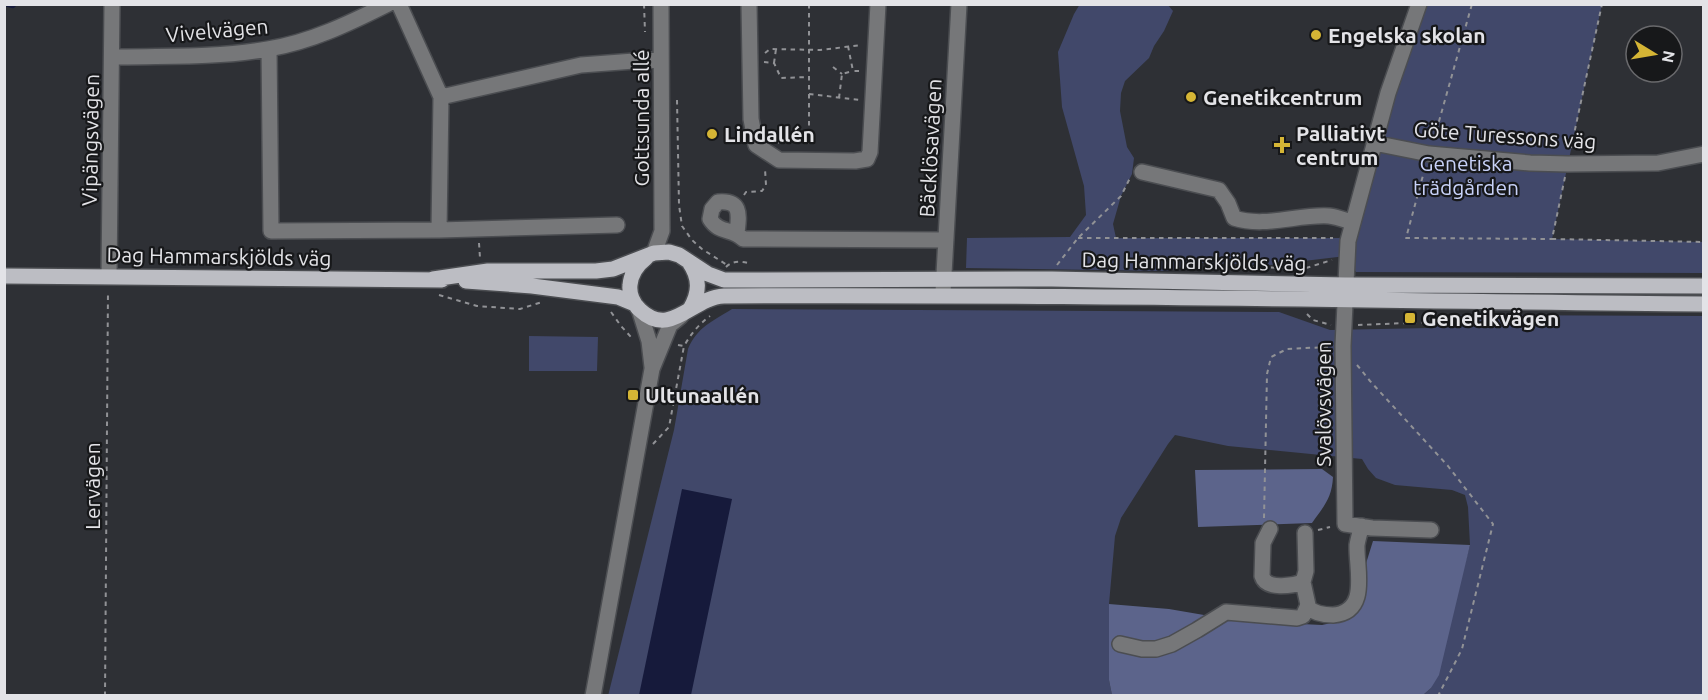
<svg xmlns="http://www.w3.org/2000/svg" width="1708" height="700" font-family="Ubuntu,sans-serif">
<rect width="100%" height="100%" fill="#2e3035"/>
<path fill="#41486a" d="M1080,4L1168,5L1173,11L1164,31L1154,46L1149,58L1125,81L1121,93L1120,111L1127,147L1134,158L1132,174L1121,196L1113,224L1116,238H1339L1347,241L1419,5L1602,4L1552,239L1704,242L1703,273L1356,272L1346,256L1269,265L1199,263L1166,271L966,268L967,238L1070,237L1086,215L1084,186L1062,107L1058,52L1074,14Z
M732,309L1279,312L1330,330L1430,328L1458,315L1703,316V695H1423L1431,688L1470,545L1468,507L1465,495L1452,490L1395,485L1376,478L1368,469L1362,459L1228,446L1175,435L1168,444L1121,518L1115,536L1109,604V680L1112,695L608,696L674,430L688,349C697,327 713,321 732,309Z
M529,336L598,337L597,371H529Z"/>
<path fill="#5c648b" d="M1322,469L1333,477C1332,498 1324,506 1312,523L1198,527L1195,470Z
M1373,541L1470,545L1439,675L1431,688L1423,695H1112L1109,680V604L1169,609L1239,621L1322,625L1345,620L1361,607L1363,573Z"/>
<path fill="#161a3b" d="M682,489L732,499L691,695H639Z"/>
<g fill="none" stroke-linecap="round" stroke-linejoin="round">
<path stroke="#161a3b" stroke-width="4.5" d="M5,4L13,6L15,4"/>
<defs>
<path id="minor" d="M399,4L441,97L581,65L661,59
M749,4L751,119L756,145L779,160L855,161L867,159L870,152L878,4
M1419,4L1388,93L1348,241L1343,346L1345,524L1372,528L1431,530
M269,49L271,231L439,230
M113,57C164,56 217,58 268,49C311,42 350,23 388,4
M441,97L439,230L617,225
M1374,143L1429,154L1530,163L1568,164L1658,163L1704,154
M1142,172L1219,190L1228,203L1234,218C1265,228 1298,214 1329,216C1337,217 1345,220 1352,222
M737,233C739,215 742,200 718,202L712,209L710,219C719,234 733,228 743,239L946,240
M654,253L662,231L661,4
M109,276L112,4
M943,292L959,4
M639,309L649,341L652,367
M1270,529L1263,543L1262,576C1266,590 1292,586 1303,582L1306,571L1305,533
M1307,607C1314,613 1324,615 1333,615C1370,612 1356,569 1357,545C1358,539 1360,532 1362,526
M1120,644L1142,649H1156L1172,644L1197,630L1226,612L1297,618L1303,616L1308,605L1303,582
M593,696L652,369L670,325L681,316"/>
<path id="major" d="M646,258C637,265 631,273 630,285C629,294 633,304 640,310C671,339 692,297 724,296C1050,294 1377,301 1704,304
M689,262C700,278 700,292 690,309
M4,276L442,280
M433,279L488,271H596L613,269L654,253L669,252L679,255L708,274L724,280L1052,279L1345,285L1704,286
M466,281L532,286L618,297L635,304"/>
</defs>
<use href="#minor" stroke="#4b4d51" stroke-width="18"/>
<use href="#major" stroke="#4b4d51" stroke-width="18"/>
<path stroke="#919296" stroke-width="2" stroke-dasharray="4.5 4.5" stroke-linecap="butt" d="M644,4L645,32
M809,4V146
M1701,4L1704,5
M848,46L853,71H859
M765,53L770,49L820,50L862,45
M764,62L774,63L781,78L808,77
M774,63L776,49
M833,67L842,74
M809,94L860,100
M839,98L842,74L853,71
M677,100L679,205L682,226L692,240L702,249L727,265
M1434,139L1472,4
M778,143C788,134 796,135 809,135
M1571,148L1602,4
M1425,168L1406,238L1552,239
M1565,177L1552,239L1704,242
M744,195L746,192L762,191L766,185L765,169
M1078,238H1333
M479,243L480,258
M1057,265L1078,238L1121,196L1130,178
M726,267C733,260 742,261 751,264
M1217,267L1306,268L1305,270
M1306,268L1332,260
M439,295L477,306L520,309L542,302
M611,312L621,326L631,337
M1307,314L1313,320L1331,325
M1358,325L1430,322L1444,316
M678,345L684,346C691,334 698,325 710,316
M1357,365L1370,381L1448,466L1493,524L1462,649L1438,696
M653,444L669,427L684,346
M1264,518L1267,374L1271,357L1287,349L1328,347
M1318,530L1330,527
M105,696L108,291"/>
<use href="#minor" stroke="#767779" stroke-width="15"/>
<use href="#major" stroke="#bcbdc3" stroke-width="15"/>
</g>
<g fill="#d5b535" stroke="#17181a" stroke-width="2">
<circle cx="1316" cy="35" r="6"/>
<circle cx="1191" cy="97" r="6"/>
<circle cx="712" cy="134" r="6"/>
<path d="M1279 136h6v6h6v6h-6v6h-6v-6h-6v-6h6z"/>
<rect x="1404" y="312" width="12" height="12" rx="3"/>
<rect x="627" y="389" width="12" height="12" rx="3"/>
</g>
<g text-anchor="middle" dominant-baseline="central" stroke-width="4.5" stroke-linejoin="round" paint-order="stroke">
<g font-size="21" fill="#e3e3e7" stroke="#17181a">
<text transform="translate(217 30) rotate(-5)">Vivelvägen</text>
<text transform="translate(641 118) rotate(-90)">Gottsunda allé</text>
<text transform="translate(1505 135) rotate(4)">Göte Turessons väg</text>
<text transform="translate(90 140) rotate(-89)">Vipängsvägen</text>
<text transform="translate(930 148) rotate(-87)">Bäcklösavägen</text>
<text transform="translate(219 256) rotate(1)">Dag Hammarskjölds väg</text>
<text transform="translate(1194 261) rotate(1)">Dag Hammarskjölds väg</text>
<text transform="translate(1323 404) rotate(-90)">Svalövsvägen</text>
<text transform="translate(92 486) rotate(-90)">Lervägen</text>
</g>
<g font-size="21" font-weight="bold" fill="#e3e3e7" stroke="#17181a" text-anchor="start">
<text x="1328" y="35">Engelska skolan</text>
<text x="1203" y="97">Genetikcentrum</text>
<text x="1296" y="133">Palliativt<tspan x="1296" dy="24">centrum</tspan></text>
<text x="724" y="134">Lindallén</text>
<text x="1422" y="318">Genetikvägen</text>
<text x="645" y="395">Ultunaallén</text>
</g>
<g font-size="21" fill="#c8d2f9" stroke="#17181a">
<text x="1466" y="163">Genetiska<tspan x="1466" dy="24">trädgården</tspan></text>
</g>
</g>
<rect width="1708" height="700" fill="none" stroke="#e3e3e7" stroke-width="12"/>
<g transform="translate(1654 54) rotate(101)"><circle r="28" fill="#17181a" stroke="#69696c" stroke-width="1.5"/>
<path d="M0-4.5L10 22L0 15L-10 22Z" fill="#d5b535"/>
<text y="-9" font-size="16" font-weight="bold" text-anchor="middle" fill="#e3e3e7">N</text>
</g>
</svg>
